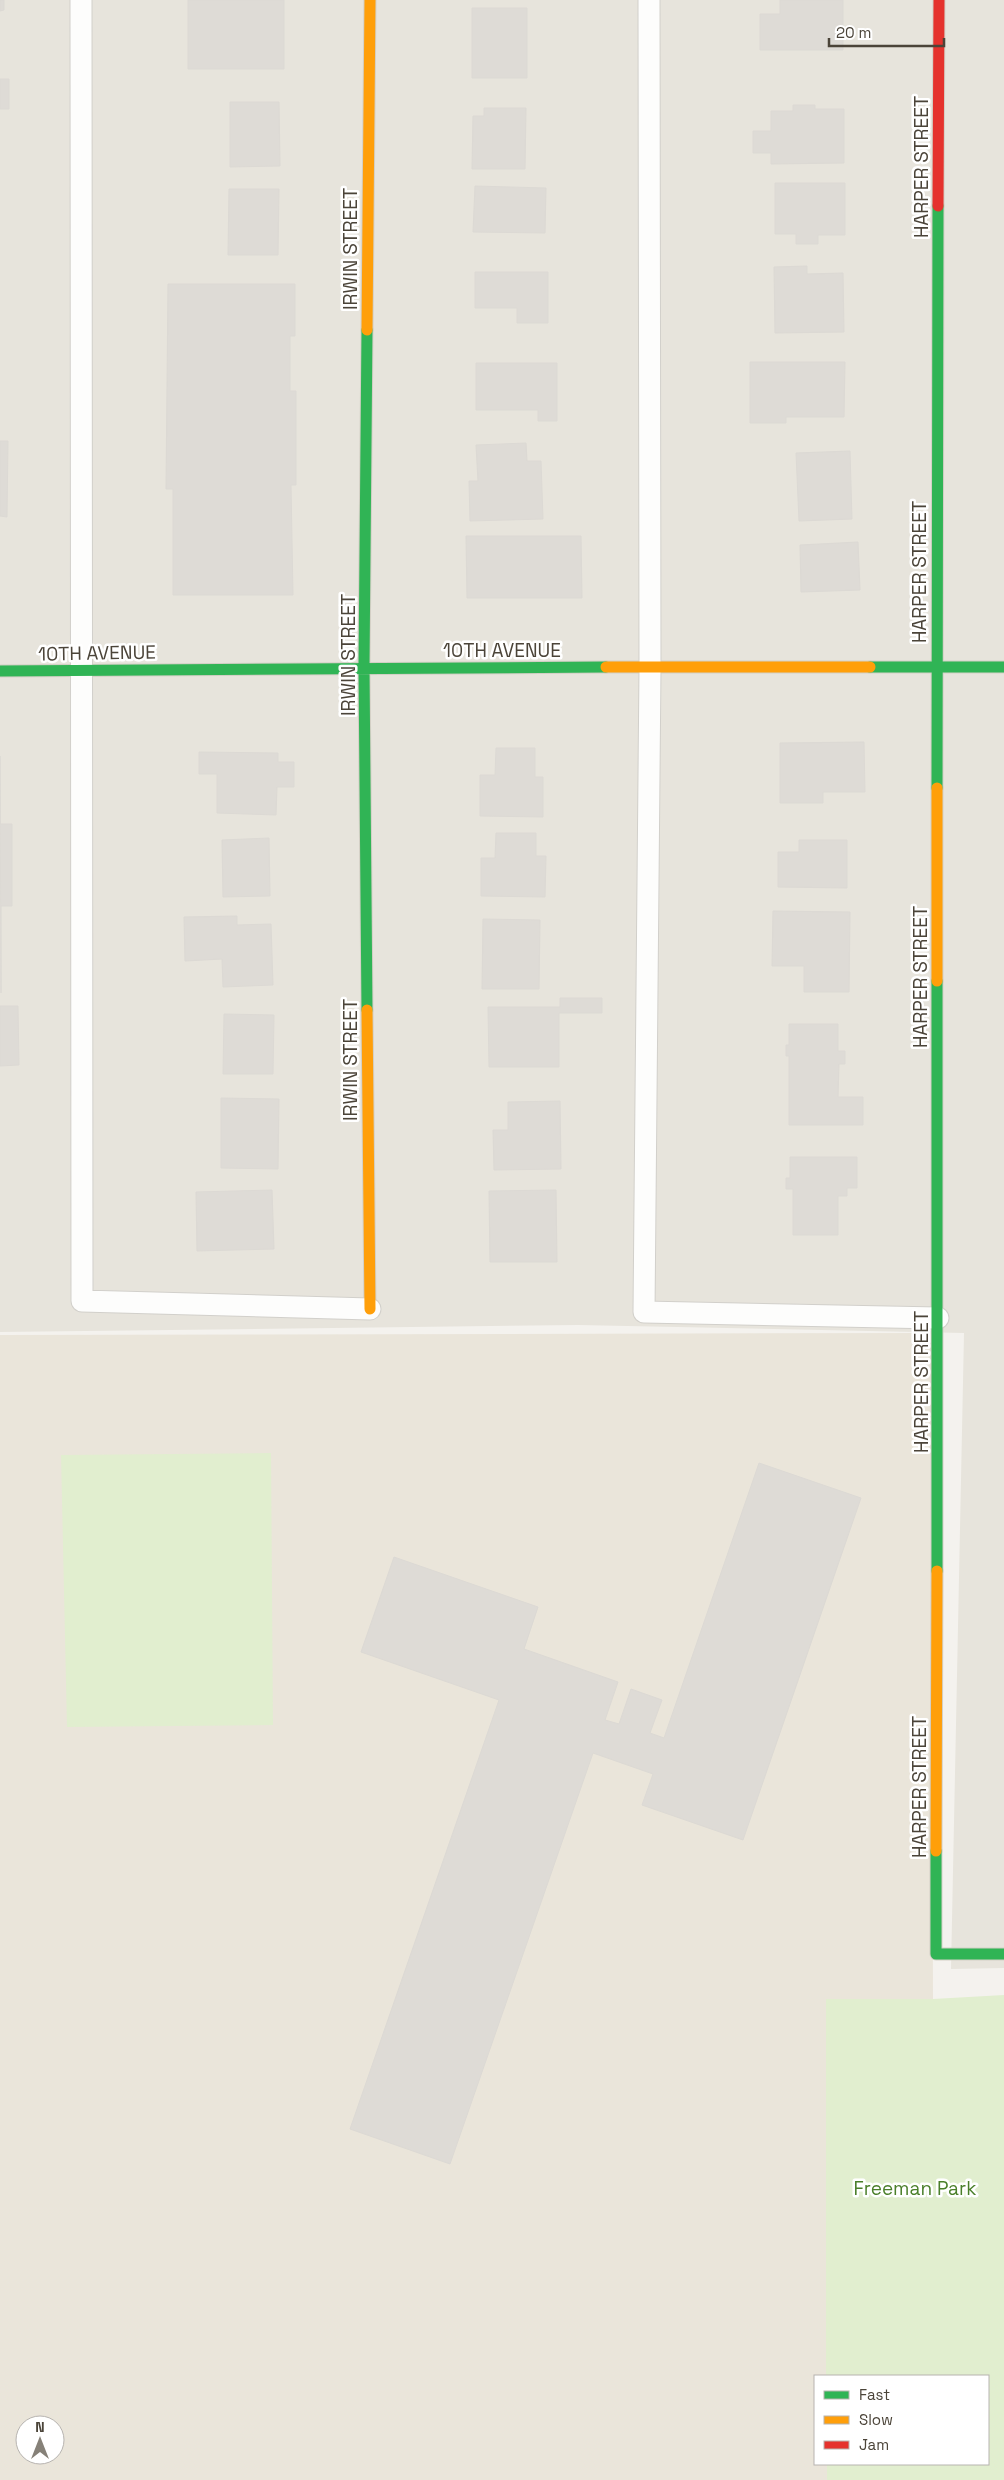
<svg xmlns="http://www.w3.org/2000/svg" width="1004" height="2480" font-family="'Space Grotesk',sans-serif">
<rect width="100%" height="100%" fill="#f4f2ee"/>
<path fill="#e7e4dc" d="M0,0H1004V1968L951,1969L964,1333L578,1325L0,1332Z"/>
<path fill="#eae5da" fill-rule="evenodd" d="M931,1333L933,1999H826V2376H815V2464H827V2480H0V1335ZM25,2425H55V2455H25Z"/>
<path fill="#e1eecf" d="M271,1453L273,1725L67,1727L61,1455Z
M1004,1995V2480H827V2464H988V2376H826V1999H933Z"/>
<path fill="#dedbd6" stroke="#dcd9d4" d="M0,0H4V10L0,11Z
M188,0H284V69H188Z
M780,0H843V50H760V14H780Z
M472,8H527V78H472Z
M0,79H9V109H0Z
M230,102H279L280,166L230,167Z
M793,105H815V109H844V163L771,164V153H753V131H771V111H793Z
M484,108H526L525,169H472L473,116H484Z
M775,183H845V235H818V244H796V234H775Z
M475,186L546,188L545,233L473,232Z
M229,189H279L278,255H228Z
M807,266V274L843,273L844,332L775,333L774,267Z
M475,272H548V323H517V308H475Z
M168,284H295V336H290V391H296V485H291L293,595H173V489H166Z
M750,362H845L844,417H786V423H750Z
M476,363H557V421H538V410H476Z
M0,441H8L7,517L0,516Z
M526,443L527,461H541L543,519L470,521L469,481H478L476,445Z
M850,451L852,519L799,521L796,453Z
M466,536H581L582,598H467Z
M858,542L860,590L801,592L800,545Z
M864,742L865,792H823V803H780V743Z
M496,748H535V777H543V817L480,816V775H495Z
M199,752L278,753V762H294V787H277L276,815L217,813V774H199Z
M0,756V824H12V906H1V993Z
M496,833H536V856H546L545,897L481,896V858H495Z
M269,838L270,896L223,897L222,840Z
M799,840H847V888L778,887V852H799Z
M773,911L850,912L849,992H804V966H772Z
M237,916V925L271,924L273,985L223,987L222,959L185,961L184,917Z
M483,919L540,920L539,989H482Z
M560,998H602V1013H559V1067H489L488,1007H560Z
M0,1006H18L19,1065L0,1066Z
M224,1014L274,1015L273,1074H223Z
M789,1024H838V1051H845V1064H839L838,1097H863V1125H789V1056H786V1045H789Z
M221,1098L279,1099L278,1169L221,1168Z
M560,1101L561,1169L494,1170L493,1130H508V1102Z
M790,1157H857V1188H847V1196H838V1235H793V1189H786V1178H790Z
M272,1190L274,1249L197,1251L196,1192Z
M556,1190L557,1262H490L489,1191Z
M759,1463L861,1498L743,1840L642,1805L653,1774L593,1753L450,2164L350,2129L499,1700L361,1652L394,1557L538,1607L524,1649L618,1682L605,1720L619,1724L631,1689L662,1700L650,1733L664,1738Z"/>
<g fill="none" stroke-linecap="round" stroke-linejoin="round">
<defs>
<path id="lane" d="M81,0L82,1301L370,1309
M649,0L650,668L644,1312L938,1318"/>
<path id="fast" d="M367,330L364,667L367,1010
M870,667H1004
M0,671L606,667
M937,788L938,206
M937,1571V981
M936,1851V1954H1004"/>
<path id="slow" d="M367,330L370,0
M606,667H870
M937,981V788
M367,1010L370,1309
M936,1851L937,1571"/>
<path id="jam" d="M938,206L939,0"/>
</defs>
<use href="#lane" stroke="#d2d0cb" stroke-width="23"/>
<use href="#fast" stroke="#d3cfc5" stroke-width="13"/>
<use href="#slow" stroke="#d3cfc5" stroke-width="13"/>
<use href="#jam" stroke="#d3cfc5" stroke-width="13"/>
<use href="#lane" stroke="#fdfdfc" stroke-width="21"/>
<use href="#fast" stroke="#30b455" stroke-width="11"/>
<use href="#slow" stroke="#ff9f0a" stroke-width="11"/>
<use href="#jam" stroke="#e5322d" stroke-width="11"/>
</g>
<g text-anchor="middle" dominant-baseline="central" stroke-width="5" stroke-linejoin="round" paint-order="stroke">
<g font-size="19" fill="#4b4439" stroke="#fff">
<text transform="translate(921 167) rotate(-90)">HARPER STREET</text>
<text transform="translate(350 249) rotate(-90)">IRWIN STREET</text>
<text transform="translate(919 572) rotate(-90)">HARPER STREET</text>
<text x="502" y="650">10TH AVENUE</text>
<text transform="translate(97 653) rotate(-1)">10TH AVENUE</text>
<text transform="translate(348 655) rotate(-90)">IRWIN STREET</text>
<text transform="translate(920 977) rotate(-90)">HARPER STREET</text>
<text transform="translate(350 1060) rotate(-90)">IRWIN STREET</text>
<text transform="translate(921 1382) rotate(-90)">HARPER STREET</text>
<text transform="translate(919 1787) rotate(-90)">HARPER STREET</text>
</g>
<g font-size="19" fill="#4a7f2a" stroke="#fff">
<text x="915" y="2188">Freeman Park</text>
</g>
</g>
<rect x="814" y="2375" width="175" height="90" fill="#ffffff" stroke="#b7b4b0"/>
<rect x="824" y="2391" width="25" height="8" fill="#30b455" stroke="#b7b4b0"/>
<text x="859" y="2400" font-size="15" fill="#4b4439">Fast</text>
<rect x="824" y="2416" width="25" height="8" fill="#ff9f0a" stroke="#b7b4b0"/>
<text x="859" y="2425" font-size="15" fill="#4b4439">Slow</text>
<rect x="824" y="2441" width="25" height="8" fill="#e5322d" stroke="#b7b4b0"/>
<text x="859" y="2450" font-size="15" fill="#4b4439">Jam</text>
<g transform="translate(40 2440)"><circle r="24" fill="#ffffff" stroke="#b7b4b0"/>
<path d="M0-4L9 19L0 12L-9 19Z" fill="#868178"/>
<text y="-8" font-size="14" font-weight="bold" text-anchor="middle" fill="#4b4439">N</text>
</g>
<path d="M829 38v8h115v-8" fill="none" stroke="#4b4439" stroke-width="2.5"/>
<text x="836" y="38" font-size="15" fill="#4b4439" stroke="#ffffff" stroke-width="4" paint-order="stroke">20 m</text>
</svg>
